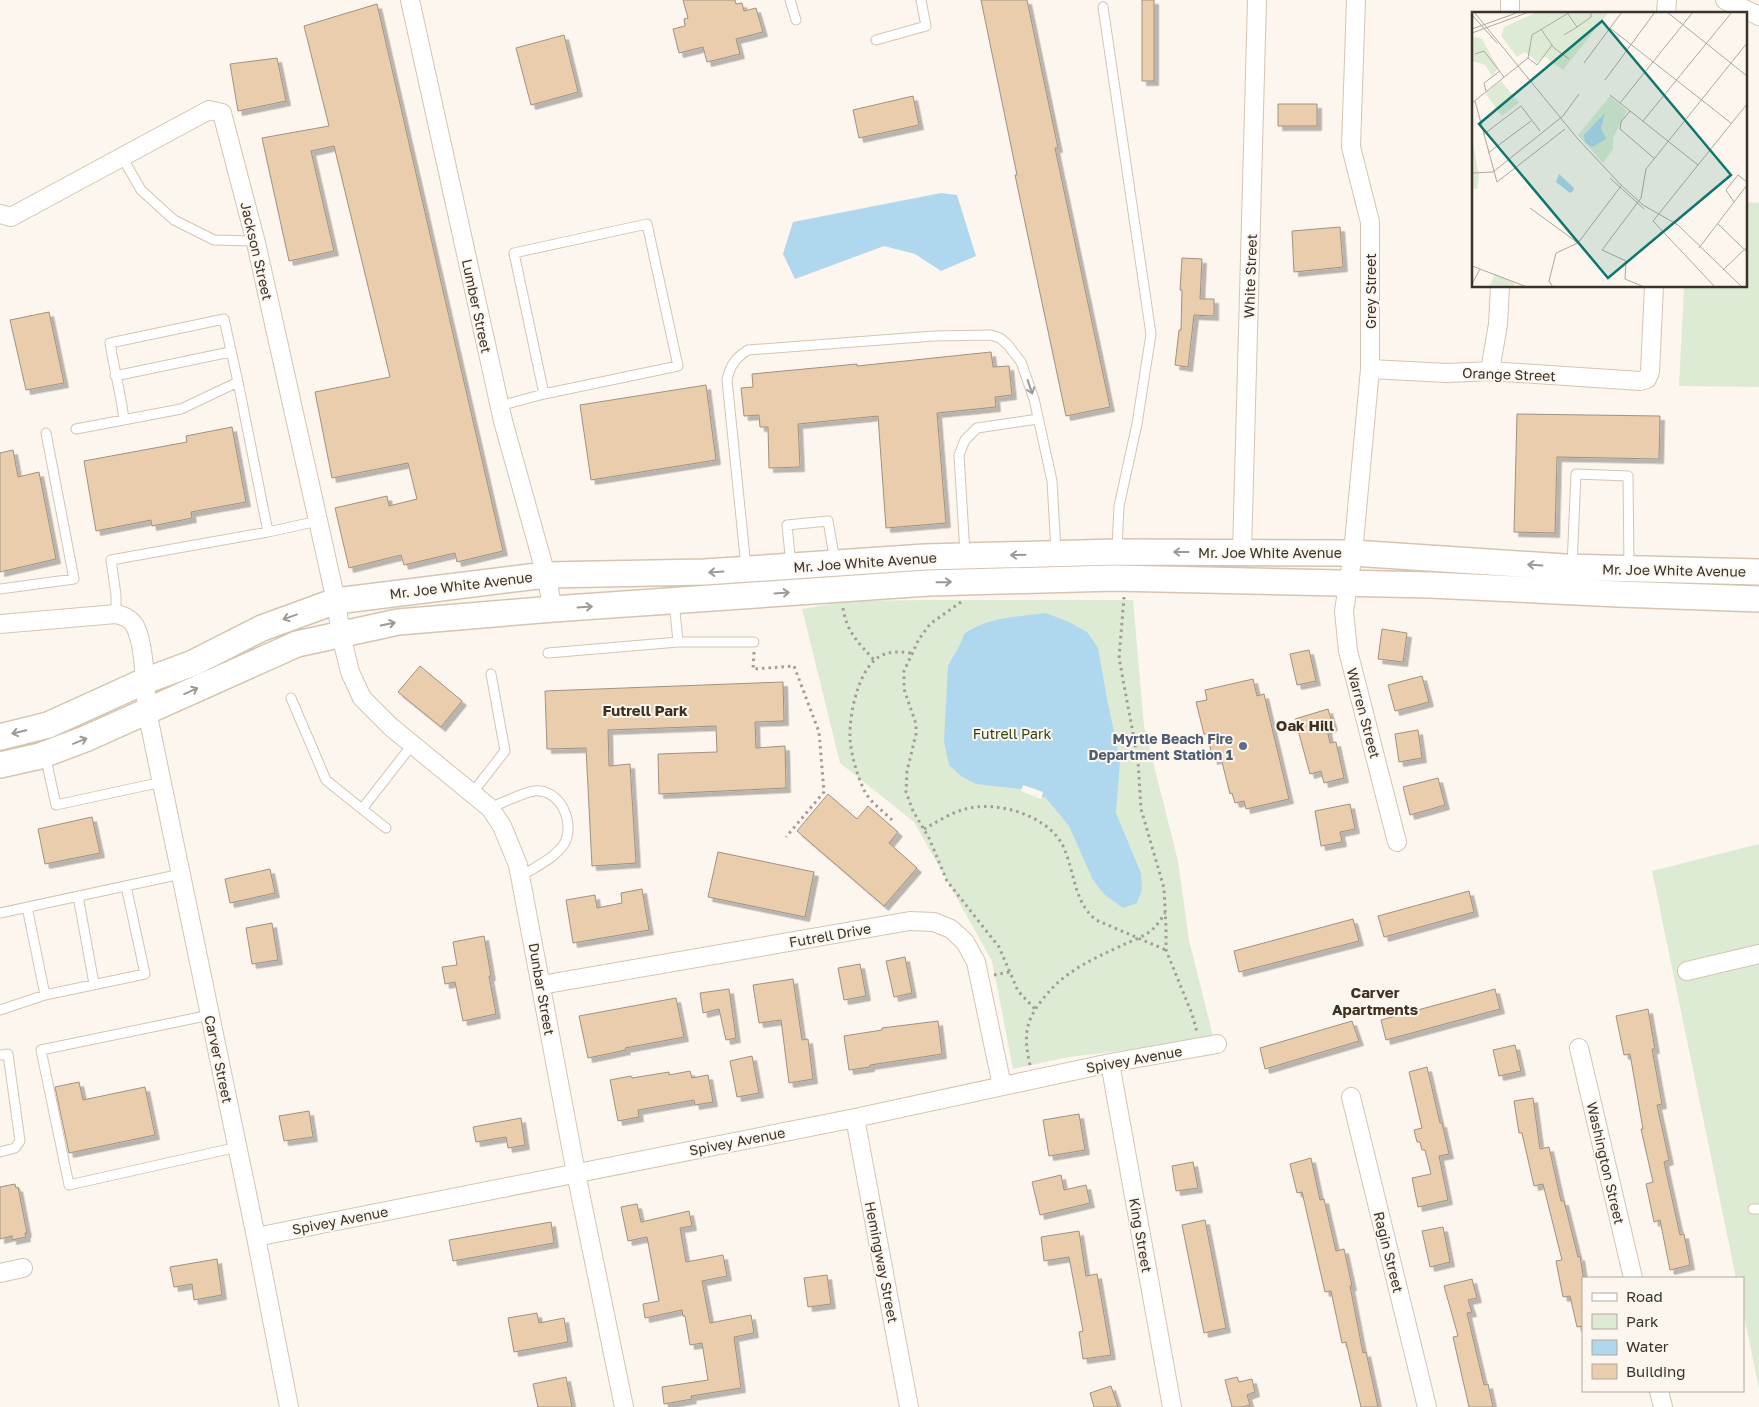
<svg xmlns="http://www.w3.org/2000/svg" width="1759" height="1407" font-family="'Golos Text',sans-serif">
<defs>
<filter id="shadow"><feDropShadow dx="4.5" dy="4.5" stdDeviation="0" flood-color="#0004"/></filter>
</defs>
<rect width="100%" height="100%" fill="#fdf6ee"/>
<path fill="#deebd4" d="M1745,202L1759,203V387L1679,386L1684,286H1745Z
M926,600H1133L1144,726L1178,861L1189,940L1213,1036L1195,1042L1069,1057L1013,1069L992,961L914,822L840,763L802,609L846,601Z
M1759,844V1389L1743,1311V1278H1736L1652,871Z"/>
<path fill="#afd7ee" d="M941,193L957,195L976,256L941,271L915,254L884,246L795,279L783,254L793,222Z
M1046,613L1069,622L1087,632L1098,648L1107,699L1120,761L1116,813L1141,873L1142,889L1137,903L1123,908L1104,894L1093,880L1069,826L1046,798L1021,789L976,784L961,776L949,765L944,741L948,666C953,655 961,646 964,634C987,617 1018,617 1046,613Z"/>
<path fill="#fdf6ee" d="M1023,785L1043,792L1041,799L1021,791Z"/>
<path fill="#e9cdad" stroke="#a1917f" filter="url(#shadow)" d="M683,0H735L736,4L742,3L744,11L756,8L763,32L736,39L740,54L707,62L703,47L679,53L673,29L685,26L684,19L688,18Z
M981,0H1027L1058,148H1055L1110,407L1066,416L1015,175H1017Z
M1142,0H1154V81H1142Z
M377,4L503,551L457,562L455,553L404,565L401,555L349,568L335,508L387,496L389,506L417,499L408,463L332,478L315,392L390,377L334,146L311,151L334,251L289,261L262,138L329,126L304,26Z
M564,35L578,92L531,105L516,48Z
M277,58L286,101L238,111L230,64Z
M913,96L919,125L859,138L853,110Z
M1278,104H1317V126H1278Z
M1340,227L1343,267L1294,272L1292,231Z
M1182,258L1202,259L1200,299H1214V316L1194,315L1188,367L1175,365L1179,330H1181L1182,290H1180Z
M49,312L64,383L26,390L10,320Z
M991,352L993,367L1009,366L1012,395L995,397L996,407L937,413L946,523L886,528L878,416L798,424L800,467L769,468L768,427H760L759,415L744,416L741,388L753,387L752,374L857,364V366Z
M706,385L716,460L591,480L580,405Z
M1517,414L1660,416L1659,459L1557,457L1555,533L1514,532Z
M232,427L246,502L191,512L192,518L152,526L151,520L96,531L84,461L187,442L186,436Z
M13,450L18,477L39,472L56,559L0,572V453Z
M1382,629L1407,633L1403,662L1378,659Z
M1309,650L1316,681L1297,685L1290,654Z
M420,666L462,701L441,727L398,692Z
M1422,676L1429,702L1395,711L1388,685Z
M1253,679L1257,696L1264,694L1289,799L1246,809L1244,801L1235,803L1232,793L1230,794L1221,758L1213,760L1207,734H1204L1196,702L1207,700L1205,690Z
M783,682L784,721L755,722L756,748L785,746L786,788L659,794L658,754L717,752L716,726L608,730L609,766L630,764L636,863L592,866L586,748L547,749L545,691Z
M1328,709L1333,726L1327,729L1330,743L1336,742L1344,778L1324,783L1321,771L1310,774L1295,719Z
M1418,730L1422,758L1399,762L1395,734Z
M1438,778L1445,805L1410,815L1403,787Z
M828,794L857,819L868,806L898,832L889,843L917,868L884,906L797,831Z
M1350,804L1355,829L1340,832L1342,842L1321,846L1315,811Z
M92,817L100,853L45,864L38,829Z
M718,852L814,872L805,917L708,897Z
M270,869L275,893L230,903L225,879Z
M642,889L649,930L573,943L566,900L595,895L597,908L622,903L621,893Z
M1469,891L1474,912L1384,937L1378,916Z
M1353,919L1359,941L1239,972L1234,951Z
M272,923L278,960L252,964L246,928Z
M484,936L491,976H489L496,1014L463,1021L455,982L445,984L442,967L457,965L453,942Z
M905,957L912,993L894,997L886,961Z
M860,964L866,996L844,1000L838,968Z
M793,979L802,1040L808,1039L813,1079L789,1083L781,1020L759,1023L753,985Z
M729,989L736,1038L726,1040L719,1009L703,1013L700,993Z
M1495,989L1500,1009L1386,1040L1381,1020Z
M676,998L684,1037L625,1048L626,1050L588,1058L579,1016Z
M1648,1009L1655,1049H1652L1662,1104L1657,1105L1669,1160L1664,1162L1680,1235L1684,1234L1690,1265L1670,1270L1660,1220L1654,1222L1646,1184L1653,1182L1641,1129H1643L1630,1054L1624,1055L1616,1016Z
M938,1021L942,1054L870,1065V1067L849,1070L844,1036L882,1030V1028Z
M1352,1021L1359,1041L1265,1069L1260,1048Z
M1515,1045L1521,1071L1499,1076L1493,1050Z
M752,1056L759,1093L737,1097L730,1061Z
M1427,1067L1440,1123H1442L1449,1154L1439,1156L1448,1200L1418,1207L1412,1178L1431,1174L1425,1150H1422L1420,1142H1417L1414,1130L1422,1128L1409,1072Z
M690,1071L692,1078L708,1075L713,1102L695,1105L694,1100L638,1110L639,1117L618,1121L610,1080L631,1076L632,1078L669,1072V1075Z
M79,1082L83,1100L145,1087L155,1135L69,1153L55,1087Z
M1533,1098L1540,1149L1549,1147L1561,1201H1564L1578,1257L1580,1256L1583,1275V1326L1577,1327L1570,1296L1563,1297L1556,1261L1562,1260L1543,1184L1534,1186L1522,1133H1519L1514,1101Z
M309,1111L313,1137L284,1141L279,1116Z
M1079,1114L1085,1150L1049,1156L1043,1120Z
M521,1118L525,1145L508,1148L506,1137L476,1142L473,1127Z
M1311,1158L1320,1200L1324,1199L1336,1251L1344,1249L1352,1286H1350L1363,1353L1366,1352L1378,1407H1361L1346,1342L1342,1343L1331,1291L1325,1292L1302,1192L1297,1193L1290,1164Z
M1193,1162L1198,1188L1176,1191L1172,1166Z
M1061,1175L1064,1190L1086,1185L1090,1203L1040,1215L1032,1182Z
M15,1184L16,1188L18,1187L27,1233H25L26,1237L12,1240V1236L0,1239V1187Z
M637,1204L641,1222L689,1211L692,1226L680,1228L686,1262L723,1255L727,1276L702,1281L710,1323L751,1315L754,1333L734,1337L741,1388L691,1396L692,1399L664,1404L662,1387L708,1380L702,1343L690,1345L685,1316H683L682,1310L645,1318L643,1304L659,1301L647,1237L628,1241L621,1207Z
M1205,1220L1226,1328L1204,1333L1182,1225Z
M551,1222L554,1243L453,1261L449,1240Z
M1443,1227L1450,1262L1430,1267L1422,1231Z
M1079,1231L1086,1276L1097,1274L1111,1355L1083,1359L1079,1332L1083,1331L1069,1257L1044,1261L1041,1237Z
M217,1259L222,1295L194,1300L192,1284L174,1287L170,1267Z
M827,1275L831,1304L808,1307L804,1278Z
M1472,1279L1477,1298L1468,1300L1472,1312L1467,1313L1484,1385L1488,1384L1493,1407H1469L1453,1337L1458,1336L1444,1286Z
M537,1313L539,1323L564,1318L568,1342L514,1352L508,1318Z
M566,1377L572,1407H538L533,1384Z
M1237,1377L1239,1382L1252,1379L1255,1392L1247,1395L1250,1405L1242,1407H1232L1225,1380Z
M1111,1386L1118,1407H1094L1090,1393Z"/>
<g fill="none" stroke-linecap="round" stroke-linejoin="round">
<defs>
<path id="lane" d="M790,0L796,20
M1103,7L1151,334L1137,424L1119,506L1117,549
M876,40L926,26L921,0
M122,157L141,190L174,220L214,240L255,241
M115,376L230,352
M499,406L544,394L678,366L647,224L514,253L544,394
M124,420C121,394 114,369 110,343L224,319L238,382
M76,429L181,409L238,382L268,532
M965,553L959,455L965,440L977,428L1038,419
M791,565L787,525L828,521L835,561
M1572,566L1576,474L1628,476L1629,566
M746,567L727,380C730,366 735,358 748,350L934,336L991,335L1000,338L1008,345L1021,362L1034,399L1052,481L1056,551
M0,589L74,579L46,433
M116,614V595L111,560L268,532L318,521
M678,642H754
M548,653L678,642L674,601
M291,698L326,780L362,809
M45,755L56,805L162,782
M473,792L505,751L491,674
M490,808C502,803 522,793 534,791C560,788 576,823 564,844C554,859 535,867 521,876
M386,828L362,809L412,745
M78,896L94,984
M27,907L45,995
M0,913L181,874
M0,1010L45,995L145,974L126,886
M210,1015L41,1050L69,1185L238,1147
M0,1055L8,1054L20,1141L15,1148L0,1152
M1753,1209H1759"/>
<path id="street" d="M410,0L503,421L546,575L553,609
M1356,0L1351,147L1370,222V369L1353,553L1344,611L1348,651L1397,842
M1725,0L1759,16
M1510,14V0
M1666,14L1667,0
M0,214L11,217L209,110L222,113L256,243L336,601L341,635L350,672L362,698L391,727L490,808L502,826L518,865L576,1173L624,1407
M1370,369L1447,373L1490,371L1640,381L1647,379L1650,372L1654,286
M1490,371L1498,324L1500,286
M1242,552L1257,0
M0,624L116,614C124,616 130,618 135,626C145,645 145,689 147,711L256,1237L289,1407
M1687,971L1759,954
M541,985L910,921L934,922L951,929L965,942L976,962L1002,1086
M1579,1048L1633,1278
M1110,1063L1172,1407
M1351,1097L1427,1407
M855,1118L909,1407
M256,1237L855,1118L1110,1063L1217,1044
M0,1273L23,1268
M1659,1391L1663,1407"/>
<path id="secondary" d="M0,737L48,725L145,681L193,663L262,628L336,601L546,575L705,572L925,557L1117,552L1353,553L1565,567L1759,572
M0,765L40,756L85,739L297,644L398,622L553,609L928,583L1114,578L1431,585L1619,594L1759,599"/>
</defs>
<use href="#lane" stroke="#d5c4b1" stroke-width="11"/>
<use href="#street" stroke="#d5c4b1" stroke-width="20"/>
<use href="#secondary" stroke="#d5c4b1" stroke-width="28"/>
<path stroke="#a39c94" stroke-width="3" stroke-dasharray="2.5 4" stroke-linecap="butt" d="M1124,597L1119,658L1138,760L1141,809L1164,888L1166,928V950L1192,1014L1197,1032
M961,602L930,624L919,639L904,671V689L916,724V734L907,771L906,792L913,811L929,838L947,881L999,947L1018,991L1035,1009
M843,608C847,633 858,642 874,660
M754,652L753,669L794,666L819,732L824,792L786,837
M892,820C883,811 870,802 864,790C857,775 851,755 850,738C849,714 859,662 885,654C893,651 902,652 911,653
M924,829C937,822 950,813 965,809C998,800 1050,816 1064,848C1075,874 1074,902 1096,920L1166,950
M994,975L1010,972
M1030,1065C1024,1038 1024,1023 1042,1000C1064,971 1091,960 1123,945C1133,940 1146,936 1154,928C1158,924 1162,918 1165,913"/>
<use href="#lane" stroke="#fff" stroke-width="9"/>
<use href="#street" stroke="#fff" stroke-width="18"/>
<use href="#secondary" stroke="#fff" stroke-width="25"/>
</g>
<defs><path id="oneway-shaft" d="M-6 0H5M1.5-3L5.5 0L1.5 3" fill="none" stroke-width="1.6" stroke-linecap="round" stroke-linejoin="round" transform="scale(1.25)"/></defs>
<g stroke="#9c9996">
<use href="#oneway-shaft" transform="translate(1030 387) rotate(71)"/>
<use href="#oneway-shaft" transform="translate(1181 552) rotate(-180)"/>
<use href="#oneway-shaft" transform="translate(1018 555) rotate(179)"/>
<use href="#oneway-shaft" transform="translate(1535 565) rotate(-176)"/>
<use href="#oneway-shaft" transform="translate(716 572) rotate(176)"/>
<use href="#oneway-shaft" transform="translate(944 582) rotate(-1)"/>
<use href="#oneway-shaft" transform="translate(782 593) rotate(-4)"/>
<use href="#oneway-shaft" transform="translate(585 607) rotate(-4)"/>
<use href="#oneway-shaft" transform="translate(290 617) rotate(160)"/>
<use href="#oneway-shaft" transform="translate(388 624) rotate(-12)"/>
<use href="#oneway-shaft" transform="translate(191 691) rotate(-24)"/>
<use href="#oneway-shaft" transform="translate(19 732) rotate(166)"/>
<use href="#oneway-shaft" transform="translate(80 741) rotate(-22)"/>
</g>
<circle fill="#5c6f8a" stroke="#fdf6ee" stroke-width="2" cx="1243" cy="746" r="5"/>
<g text-anchor="middle" dominant-baseline="central" stroke-width="4" stroke-linejoin="round" paint-order="stroke">
<g font-size="14" fill="#3a332c" stroke="#fdf6ee">
<text transform="translate(257 251) rotate(77)">Jackson Street</text>
<text transform="translate(1250 276) rotate(-88)">White Street</text>
<text transform="translate(1370 291) rotate(-90)">Grey Street</text>
<text transform="translate(477 306) rotate(78)">Lumber Street</text>
<text transform="translate(1509 374) rotate(2)">Orange Street</text>
<text x="1270" y="552">Mr. Joe White Avenue</text>
<text transform="translate(865 562) rotate(-4)">Mr. Joe White Avenue</text>
<text transform="translate(1674 570) rotate(1)">Mr. Joe White Avenue</text>
<text transform="translate(461 585) rotate(-7)">Mr. Joe White Avenue</text>
<text transform="translate(1364 713) rotate(75)">Warren Street</text>
<text transform="translate(830 935) rotate(-10)">Futrell Drive</text>
<text transform="translate(542 989) rotate(80)">Dunbar Street</text>
<text transform="translate(219 1059) rotate(78)">Carver Street</text>
<text transform="translate(1134 1059) rotate(-10)">Spivey Avenue</text>
<text transform="translate(737 1141) rotate(-11)">Spivey Avenue</text>
<text transform="translate(1606 1163) rotate(77)">Washington Street</text>
<text transform="translate(340 1220) rotate(-11)">Spivey Avenue</text>
<text transform="translate(1141 1235) rotate(80)">King Street</text>
<text transform="translate(1389 1252) rotate(76)">Ragin Street</text>
<text transform="translate(882 1262) rotate(79)">Hemingway Street</text>
</g>
<g font-size="14" fill="#2d4511" stroke="#fdf6ee">
<text x="1012" y="733">Futrell Park</text>
</g>
<g font-size="14" font-weight="bold" fill="#4e5e75" stroke="#fdf6ee" text-anchor="end">
<text x="1233" y="738">Myrtle Beach Fire<tspan x="1233" dy="16">Department Station 1</tspan></text>
</g>
<g font-size="15" font-weight="bold" fill="#3d3020" stroke="#fdf6ee">
<text x="645" y="710">Futrell Park</text>
<text x="1305" y="725">Oak Hill</text>
<text x="1375" y="992">Carver<tspan x="1375" dy="17">Apartments</tspan></text>
</g>
</g>
<g transform="translate(1472 12)">
<rect width="275" height="275" fill="#fdf6ee"/>
<path d="M65,0H137L91,58L73,45L65,50L53,40L45,45L29,24L32,15ZM0,24L10,27L26,56L20,64L13,53L0,49ZM29,69L47,91L30,104L13,81ZM138,84L155,99L141,126V137L131,151L106,123ZM0,124L7,165L5,177L0,176ZM23,262L43,270L41,275H17Z" fill="#deebd4"/>
<path d="M133,101L129,116L134,127L120,135L113,130L112,123ZM87,162L102,176L101,179L98,181L84,170Z" fill="#afd7ee"/>
<path fill="none" stroke="#afa8a0" stroke-width="1" d="M2,0L105,126L149,173L171,193L206,213L270,275M195,0L275,64M96,2L105,15L119,5V0M1,4L25,31M138,16L259,111M0,17L47,0M69,17L82,36L97,47M0,21L57,0M92,23L105,15M3,42L12,39L32,65M56,46L65,53L80,33M112,51L150,0M133,68L183,0M14,79L12,71L28,59M138,83L226,153M3,89L25,170L93,117M0,91L56,46L60,23L98,0M148,91L221,0M158,99L149,110L148,117L183,147M171,109L260,0M12,122L49,94L68,119M16,141L59,109M0,161L21,160L91,104L107,82M138,166L172,197M262,190L254,178L266,163L275,170M58,196L106,231M246,212L275,240M227,236L275,173M0,254L55,275M251,258L275,235M0,272L8,257M81,275L77,269L84,241L106,231L149,174M172,275L153,267L154,249L130,238L169,186L174,157L275,31M243,275L181,209L275,92"/>
<path fill="#0f766e" fill-opacity="0.15" stroke="#0f766e" stroke-width="2.5" d="M130,9L259,163L136,266L7,112Z"/>
<rect width="275" height="275" fill="none" stroke="#3a332c" stroke-width="2.5"/>
</g>
<rect x="1582" y="1277" width="162" height="115" fill="#fdf6ee" stroke="#afa8a0"/>
<rect x="1592" y="1293" width="25" height="8" fill="#ffffff" stroke="#afa8a0"/>
<text x="1626" y="1302" font-size="15" fill="#3a332c">Road</text>
<rect x="1592" y="1314" width="25" height="15" fill="#deebd4" stroke="#afa8a0"/>
<text x="1626" y="1327" font-size="15" fill="#3a332c">Park</text>
<rect x="1592" y="1340" width="25" height="15" fill="#afd7ee" stroke="#afa8a0"/>
<text x="1626" y="1352" font-size="15" fill="#3a332c">Water</text>
<rect x="1592" y="1364" width="25" height="15" fill="#e9cdad" stroke="#afa8a0"/>
<text x="1626" y="1377" font-size="15" fill="#3a332c">Building</text>
</svg>
